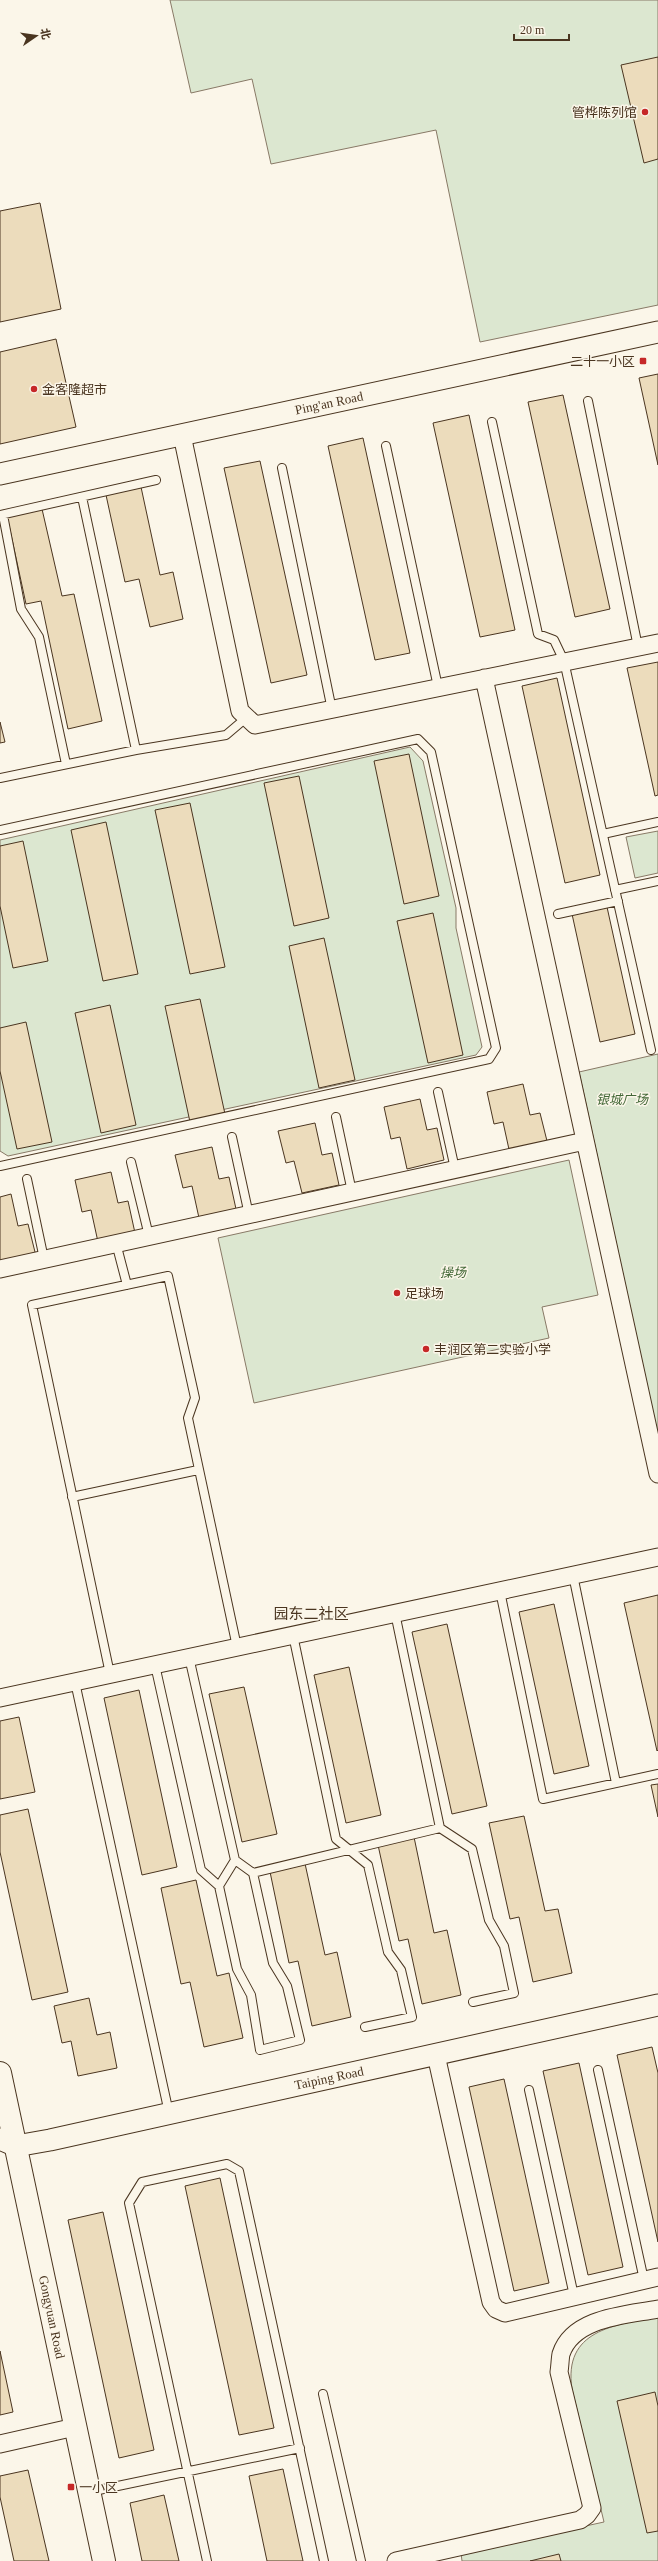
<svg xmlns="http://www.w3.org/2000/svg" width="658" height="2561" font-family="'Times New Roman','Noto Sans SC',serif">
<rect width="100%" height="100%" fill="#fbf6e9"/>
<path fill="#dce7d0" stroke="#887966" d="M170,0H658V305L480,342L436,130L271,164L252,79L191,93Z
M410,747L423,761L456,908V928L482,1047L476,1055L8,1156L0,1151V840Z
M658,831V873L635,878L626,837Z
M658,1054V1436L579,1072Z
M569,1160L598,1295L542,1307L549,1338L254,1403L218,1238Z
M658,2317V2561H462L461,2553L604,2522L572,2389C563,2330 614,2325 658,2317Z"/>
<path fill="#ecdcbc" stroke="#4a3520" d="M658,57V159L644,163L621,65Z
M40,203L61,309L0,322V211Z
M56,339L76,427L0,444V352Z
M658,374V465L639,378Z
M563,395L610,609L575,617L528,402Z
M469,415L515,630L480,637L433,423Z
M363,438L410,653L375,660L328,446Z
M260,461L307,675L271,683L224,468Z
M141,487L160,575L173,572L183,619L150,627L139,579L125,582L106,495Z
M42,509L62,596L74,594L102,721L68,729L41,601L26,604L7,516Z
M658,662V795L655,796L627,668Z
M557,678L600,875L565,883L522,686Z
M0,722L5,742L0,743Z
M409,754L439,896L404,904L374,761Z
M299,776L329,918L294,926L264,783Z
M190,803L225,967L190,974L155,810Z
M106,822L138,974L103,981L71,830Z
M23,841L48,961L13,968L0,906V846Z
M607,907L635,1034L600,1042L572,914Z
M433,913L463,1055L428,1063L397,921Z
M324,938L355,1080L319,1088L289,946Z
M200,999L225,1114L190,1122L165,1006Z
M110,1005L136,1125L101,1133L75,1013Z
M26,1022L52,1142L17,1149L0,1071V1028Z
M523,1084L530,1115L540,1113L548,1145L510,1154L503,1122L494,1124L487,1092Z
M420,1099L427,1130L437,1128L444,1160L407,1169L400,1137L391,1139L384,1107Z
M315,1123L322,1155L332,1153L339,1185L302,1193L294,1161L286,1163L278,1131Z
M212,1147L219,1179L229,1177L236,1209L199,1218L192,1186L183,1188L175,1155Z
M111,1172L118,1203L128,1201L135,1233L98,1242L91,1210L82,1212L75,1180Z
M11,1194L18,1226L28,1224L36,1256L0,1264V1197Z
M658,1595V1750L657,1751L624,1603Z
M554,1604L589,1766L554,1774L519,1612Z
M447,1624L487,1806L452,1814L412,1632Z
M349,1667L381,1815L346,1823L314,1675Z
M244,1687L277,1834L242,1842L209,1694Z
M139,1690L177,1867L142,1875L104,1698Z
M19,1717L35,1792L0,1799V1721Z
M658,1784V1817L651,1785Z
M28,1809L68,1992L32,2000L0,1852V1815Z
M524,1816L545,1911L558,1909L572,1973L533,1982L519,1917L510,1919L489,1823Z
M414,1837L434,1933L447,1930L461,1995L422,2004L408,1939L399,1941L378,1845Z
M304,1859L325,1955L337,1952L351,2017L312,2026L298,1961L289,1963L269,1867Z
M196,1880L217,1976L229,1973L243,2038L204,2047L190,1982L181,1984L161,1888Z
M89,1998L97,2035L110,2032L117,2068L78,2076L71,2041L62,2043L54,2006Z
M652,2047L658,2073V2242L617,2055Z
M579,2063L623,2267L588,2275L543,2071Z
M504,2079L549,2283L514,2291L469,2087Z
M220,2178L274,2428L239,2435L185,2186Z
M103,2212L154,2450L119,2458L68,2220Z
M0,2351L13,2412L0,2415Z
M655,2392L658,2406V2531L647,2533L617,2401Z
M283,2469L303,2561H267L249,2476Z
M28,2470L49,2561H14L0,2497V2476Z
M164,2495L179,2561H142L130,2503Z
M559,2554L561,2561H530Z"/>
<g fill="none" stroke-linecap="round" stroke-linejoin="round">
<defs>
<path id="service" d="M588,401L638,647
M492,422L538,634L554,640L564,661L651,1050
M386,446L438,687
M282,468L332,710
M82,497L136,750
M0,515L156,480
M3,515L21,609L39,637L66,764
M0,778L136,750L226,735L246,718
M0,830L418,739L431,752L496,1048L489,1059L0,1166
M603,834L658,822
M615,890L658,881
M558,914L618,901
M438,1092L455,1169
M336,1117L352,1192
M232,1137L249,1215
M131,1162L149,1236
M27,1179L44,1259
M116,1243L127,1285
M72,1497L198,1470
M573,1575L616,1783
M500,1591L543,1799L658,1774
M395,1613L440,1828L472,1849L489,1920L504,1946L514,1993L473,2002
M293,1635L336,1839L368,1865L388,1952L401,1970L412,2017L365,2027
M155,1665L201,1870L219,1886L237,1969L251,1995L260,2050L300,2040L287,1986L273,1963L253,1873L235,1860L189,1657
M110,1674L32,1305L168,1276L195,1398L188,1418L237,1647
M75,1682L169,2113
M253,1873L440,1828
M219,1886L235,1860
M598,2070L644,2280
M529,2090L574,2296
M323,2394L361,2561
M89,2492L300,2448
M207,2561L129,2203L142,2182L227,2164L239,2171L324,2561"/>
<path id="minor" d="M182,435L240,711L255,725L658,643
M484,678L658,1474
M0,1269L585,1141
M0,1698L658,1557
M436,2055L491,2302L496,2309L505,2313L658,2277
M0,2444L75,2427
M396,2561L580,2520L587,2515L592,2508L559,2372C560,2366 560,2359 561,2354C573,2317 627,2315 658,2309"/>
<path id="tertiary" d="M0,474L658,332
M0,2139L16,2146L50,2140L658,2005"/>
<path id="secondary" d="M0,2073L104,2561"/>
</defs>
<use href="#service" stroke="#4a3520" stroke-width="10"/>
<use href="#minor" stroke="#4a3520" stroke-width="19"/>
<use href="#tertiary" stroke="#4a3520" stroke-width="23"/>
<use href="#secondary" stroke="#4a3520" stroke-width="24"/>
<use href="#service" stroke="#fbf6e9" stroke-width="8"/>
<use href="#minor" stroke="#fbf6e9" stroke-width="17"/>
<use href="#tertiary" stroke="#fbf6e9" stroke-width="21"/>
<use href="#secondary" stroke="#fbf6e9" stroke-width="22"/>
</g>
<g fill="#c62828" stroke="#fbf6e9" stroke-width="1.5">
<circle cx="645" cy="112" r="4"/>
<rect x="639" y="357" width="8" height="8" rx="2"/>
<circle cx="34" cy="389" r="4"/>
<circle cx="397" cy="1293" r="4"/>
<circle cx="426" cy="1349" r="4"/>
<rect x="67" y="2483" width="8" height="8" rx="2"/>
</g>
<g text-anchor="middle" dominant-baseline="central" stroke-width="3" stroke-linejoin="round" paint-order="stroke">
<g font-size="13" fill="#4a3520" stroke="#fbf6e9" text-anchor="start">
<text x="637" y="112" text-anchor="end">管桦陈列馆</text>
<text x="635" y="361" text-anchor="end">二十一小区</text>
<text x="42" y="389">金客隆超市</text>
<text x="405" y="1293">足球场</text>
<text x="434" y="1349">丰润区第二实验小学</text>
<text x="79" y="2487">一小区</text>
</g>
<g font-size="13" fill="#4a3520" stroke="#fbf6e9">
<text transform="translate(329 403) rotate(-12)">Ping'an Road</text>
<text transform="translate(329 2078) rotate(-12)">Taiping Road</text>
<text transform="translate(52 2317) rotate(78)">Gongyuan Road</text>
</g>
<g font-size="13" font-style="italic" fill="#436837" stroke="#fbf6e9">
<text x="622" y="1099">银城广场</text>
<text x="453" y="1272">操场</text>
</g>
<g font-size="15" fill="#4a3520" stroke="#fbf6e9">
<text x="311" y="1614">园东二社区</text>
</g>
</g>
<g transform="translate(36 36) rotate(77)" stroke="#fbf6e9" stroke-width="3" paint-order="stroke">
<path d="M0-3L7 15L0 10L-7 15Z" fill="#4a3520"/>
<text y="-6" font-size="11" font-weight="bold" text-anchor="middle" fill="#4a3520">北</text>
</g>
<path d="M514 34v6h55v-6" fill="none" stroke="#4a3520" stroke-width="2"/>
<text x="520" y="34" font-size="12" fill="#4a3520" stroke="#fbf6e9" stroke-width="3" paint-order="stroke">20 m</text>
</svg>
